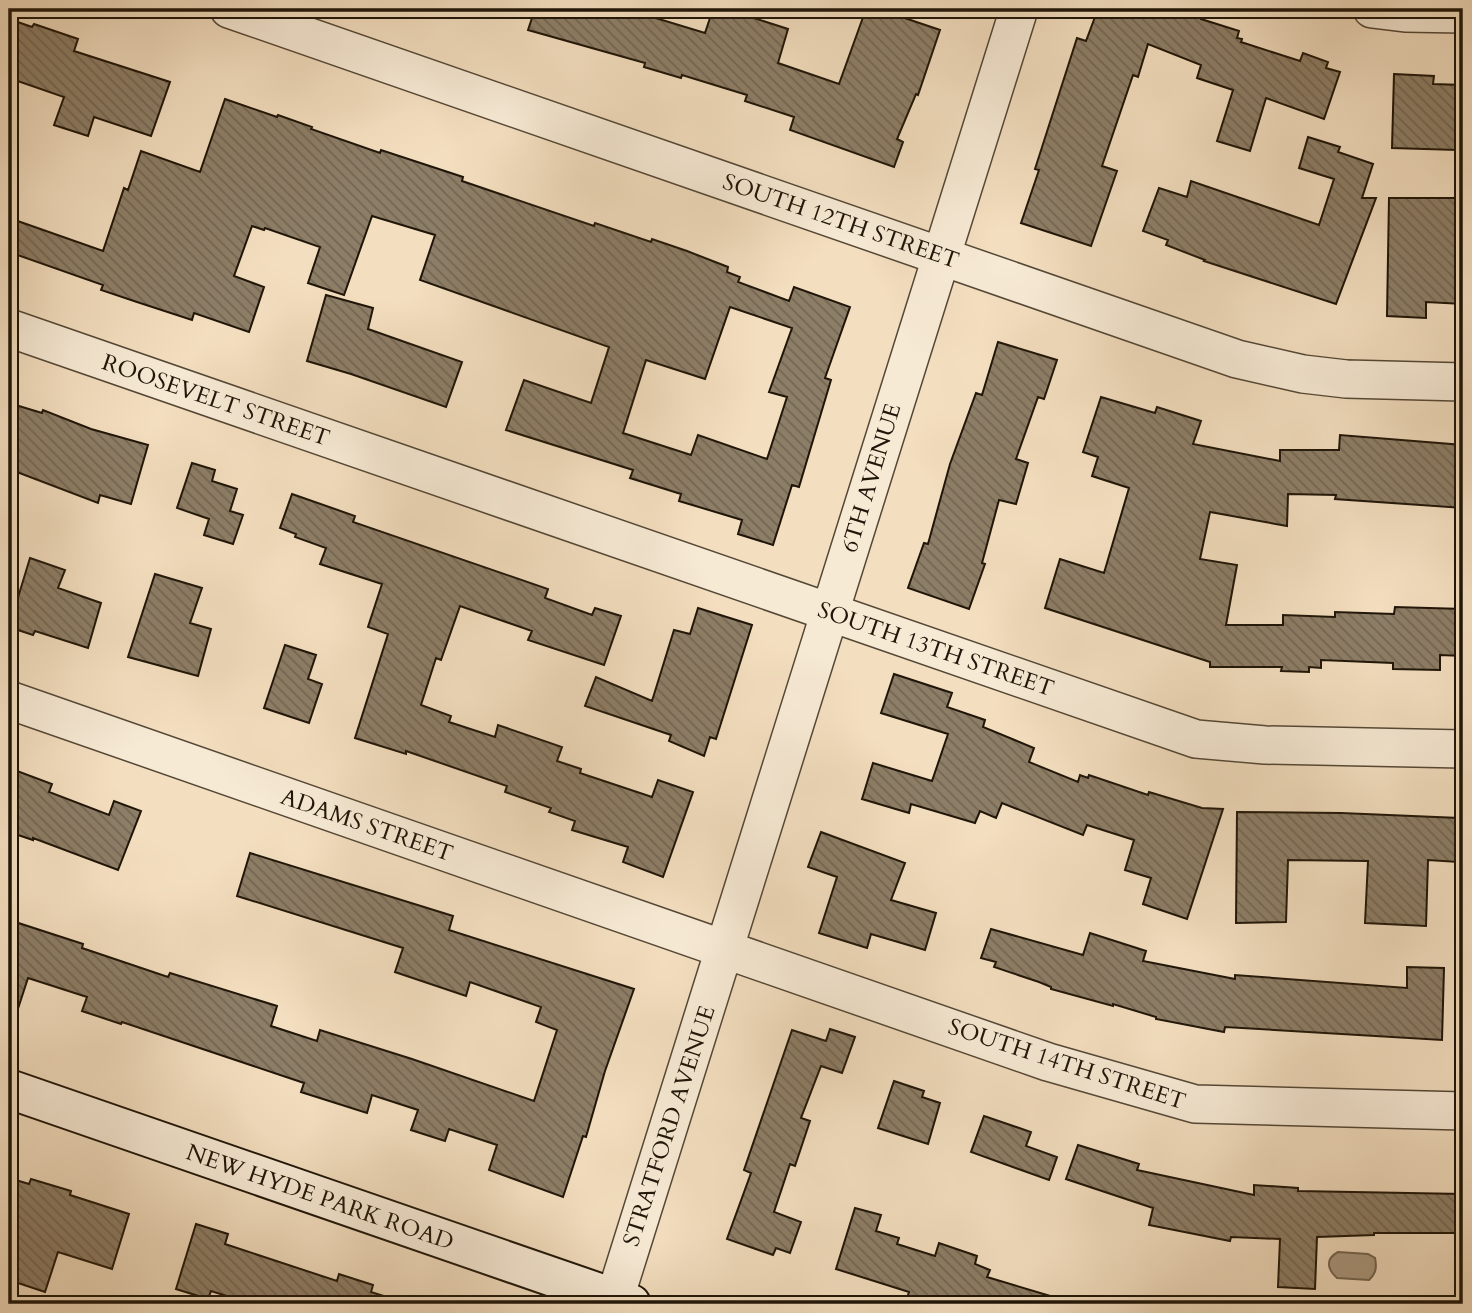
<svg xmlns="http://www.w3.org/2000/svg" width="1472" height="1313" font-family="Cardo,serif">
<defs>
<pattern id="building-back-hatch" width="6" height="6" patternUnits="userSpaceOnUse" patternTransform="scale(1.75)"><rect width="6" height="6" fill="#8d7e67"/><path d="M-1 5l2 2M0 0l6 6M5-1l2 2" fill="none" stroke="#736653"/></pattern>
</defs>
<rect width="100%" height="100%" fill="#f3debf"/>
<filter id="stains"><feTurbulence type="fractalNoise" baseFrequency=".00286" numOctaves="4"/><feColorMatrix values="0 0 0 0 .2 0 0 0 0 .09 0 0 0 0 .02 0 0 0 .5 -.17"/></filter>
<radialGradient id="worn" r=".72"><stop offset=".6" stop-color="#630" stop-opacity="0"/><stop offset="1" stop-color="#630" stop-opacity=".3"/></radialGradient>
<path fill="#ab9a81" stroke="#736551" stroke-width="2" d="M1338,1252L1368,1254L1375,1258C1377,1268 1376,1273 1369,1280L1337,1278C1327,1269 1325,1259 1338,1252Z"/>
<path fill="url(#building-back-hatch)" stroke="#1f1508" stroke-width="2" fill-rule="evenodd" d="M535,9H626L705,33L713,9H726L788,29L778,63L839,84L866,9H878L940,30L918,95L916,94L897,139L903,142L894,167L790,130L794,117L745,101L747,95L682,75L681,78L644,67L645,63L528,30Z
M1098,9H1204L1201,19L1239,31L1237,38L1242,39L1241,42L1300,61L1303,53L1328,62L1326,68L1340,72L1324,119L1266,98L1250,151L1217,141L1233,90L1197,78L1201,65L1148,44L1138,77L1133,75L1102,166L1117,171L1091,246L1021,223L1039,170L1035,169L1077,38L1086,41Z
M9,19L32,27L34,24L78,39L74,51L170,82L151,136L94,117L88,136L54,125L64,97L9,78Z
M1394,74L1434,76L1433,84L1463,85V133H1458L1457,150L1392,148Z
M225,99L277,117L278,115L312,127L311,129L380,153L381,150L463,177L462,181L594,226L595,223L651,242L652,239L687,251L728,267L727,272L740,277L738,282L789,301L794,287L850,307L825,378L831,380L799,487L792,485L773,545L738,534L742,520L679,501L681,494L630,478L633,470L506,430L524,380L591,403L609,347L420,280L435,235L372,216L344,295L308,283L320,247L265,228L264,230L252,226L234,276L264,287L249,332L194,313L192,320L137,302L101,290L103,285L9,252V218L103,251L124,188L128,190L141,151L200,172ZM730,307L792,328L769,392L787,397L767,459L698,435L691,455L623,433L646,360L705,379Z
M1308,137L1340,147L1338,152L1373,164L1362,198H1376L1336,304L1204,261L1205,260L1166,245L1168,240L1143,231L1159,188L1187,197L1191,181L1319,225L1334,179L1299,168Z
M1389,198H1456V203H1462L1459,255H1463V304L1426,302V318L1387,316Z
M326,295L373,308L368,329L462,362L446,407L351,374L307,361Z
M998,342L1057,360L1044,399L1038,397L1016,459L1028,463L1016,504L999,500L982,563L985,564L969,609L908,588L924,543L928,544L950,464L976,393L982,395Z
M1101,397L1155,413L1157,407L1201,421L1193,444L1280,461V450H1339L1340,435L1463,445V508L1335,499L1336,495L1288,494L1287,526L1210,512L1200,559L1237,565L1226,625H1283V615L1335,617V612L1394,614L1395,607L1463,609V656L1440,655V670L1393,669V663L1321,660V668L1309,667V672L1281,671L1282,667H1210V662L1045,608L1060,559L1104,573L1129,488L1092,476L1098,457L1083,452Z
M9,403L42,413L43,410L91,429L148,445L131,504L100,495L98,503L9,469Z
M192,463L215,470L212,481L237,489L230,511L243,515L233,544L204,535L209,519L177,508Z
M292,494L355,516L353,522L548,589L545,598L592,615L595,608L621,616L604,665L528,640L532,631L460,606L441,660L436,658L421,705L451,716L449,722L495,737L498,725L562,747L557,761L581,769L580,773L652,797L658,780L693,792L663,877L623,862L628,847L572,830L575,821L549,812L551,808L505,792L507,786L406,751V754L355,738L388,634L368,627L382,584L320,564L326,548L295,537L296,534L280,528Z
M30,558L65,570L58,588L101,603L88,648L35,631L33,635L9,627Z
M155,574L202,588L190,623L211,629L198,676L128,657Z
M698,608L752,625L716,739L710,737L704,756L669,741L671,735L585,706L596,677L652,701L674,630L690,634Z
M285,645L316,655L308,679L322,684L309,723L264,708Z
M894,674L952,693L947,707L985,720L983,727L1034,748L1029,762L1078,782L1080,775L1088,778L1089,775L1148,795L1149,792L1202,808L1223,809L1187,919L1143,904L1151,878L1125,870L1134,840L1087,825L1083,835L1002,803L996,818L980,811L975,823L911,804L909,813L862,799L873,763L932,781L948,734L881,713Z
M9,768L52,784L49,792L109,815L114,801L141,811L118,870L33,838V840L9,832Z
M1237,812L1341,813L1459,818L1458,862L1428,860L1426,926L1365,923L1368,861L1288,860L1286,922L1236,923Z
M821,832L905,863L891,900L936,913L925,950L871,934L867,948L819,933L837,877L808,867Z
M250,853L453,916L449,930L634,989L605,1071L586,1137L583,1136L563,1197L489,1170L497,1145L449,1129L445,1141L411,1130L418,1110L372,1095L367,1113L301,1092L304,1083L122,1022L121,1024L82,1011L87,997L28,978L13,1024L9,1023V920L83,944L82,948L168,977L170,973L277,1006L271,1026L317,1041L320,1030L412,1059L534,1101L557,1030L536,1022L541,1007L470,982L466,996L395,972L403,948L237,896Z
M991,929L1083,955L1090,933L1146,951L1143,961L1235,979V975L1407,988V967L1444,968L1442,1040L1225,1027L1224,1032L1156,1019V1017L1113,1004V1006L1051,989V987L1039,982L994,967L996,962L981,958Z
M830,1029L855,1037L842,1073L821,1066L801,1118L810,1121L795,1166L790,1164L774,1212L801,1222L790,1253L776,1248L773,1255L727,1239L751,1173L744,1170L792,1030L826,1041Z
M894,1081L924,1091L922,1097L940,1103L928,1144L878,1128Z
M984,1116L1031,1132L1026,1146L1057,1157L1049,1180L971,1152Z
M1078,1145L1139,1164L1137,1170L1254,1195V1185L1298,1188V1191L1463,1194V1233H1374V1235L1317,1237L1315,1289L1278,1287L1280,1239L1231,1237L1230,1241L1149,1225L1153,1208L1066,1179Z
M9,1178L29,1184L31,1179L71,1191L70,1195L129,1214L112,1269L58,1252L45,1292L9,1280Z
M855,1208L881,1215L876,1231L899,1238L897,1244L935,1256L939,1243L977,1256L975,1264L990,1270L987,1277L1057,1298L1056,1304H905L909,1292L836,1269Z
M196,1224L228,1234L225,1244L337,1281L339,1274L373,1285L371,1292L393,1299L392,1304H252L211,1291L208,1299L176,1289Z"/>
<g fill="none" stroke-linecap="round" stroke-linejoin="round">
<defs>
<path id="minor" d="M229,9L1237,359L1303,374L1346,379L1463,382
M1372,9L1405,13L1463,14
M9,328L1196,739L1265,745L1463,749
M9,700L1048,1062L1195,1104L1463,1111
M613,1304L1019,9"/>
<path id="secondary" d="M9,1089L631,1304"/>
</defs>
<use href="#minor" stroke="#544736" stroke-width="40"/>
<use href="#secondary" stroke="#1f1508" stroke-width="42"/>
<use href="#minor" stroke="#f7ead5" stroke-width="37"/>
<use href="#secondary" stroke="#f7ead5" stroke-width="38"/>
</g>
<g text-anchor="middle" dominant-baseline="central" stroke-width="6" stroke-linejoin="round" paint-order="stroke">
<g font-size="23" fill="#1f1508" stroke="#f7ead5">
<text transform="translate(841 221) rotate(19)">SOUTH 12TH STREET</text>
<text transform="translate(216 400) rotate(19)">ROOSEVELT STREET</text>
<text transform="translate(871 478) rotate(-73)">6TH AVENUE</text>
<text transform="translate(936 649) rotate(19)">SOUTH 13TH STREET</text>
<text transform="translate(367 825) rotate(19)">ADAMS STREET</text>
<text transform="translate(1067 1064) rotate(18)">SOUTH 14TH STREET</text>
<text transform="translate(669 1126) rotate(-72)">STRATFORD AVENUE</text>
<text transform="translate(320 1197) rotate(19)">NEW HYDE PARK ROAD</text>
</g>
</g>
<rect width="1472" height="1313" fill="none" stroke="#f3debf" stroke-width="35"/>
<rect x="10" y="10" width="1451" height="1292" fill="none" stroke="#1f1508" stroke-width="3.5"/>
<rect x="18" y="18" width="1437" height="1278" fill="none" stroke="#1f1508" stroke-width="2"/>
<rect width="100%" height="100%" filter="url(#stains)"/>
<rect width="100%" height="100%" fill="url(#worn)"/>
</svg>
